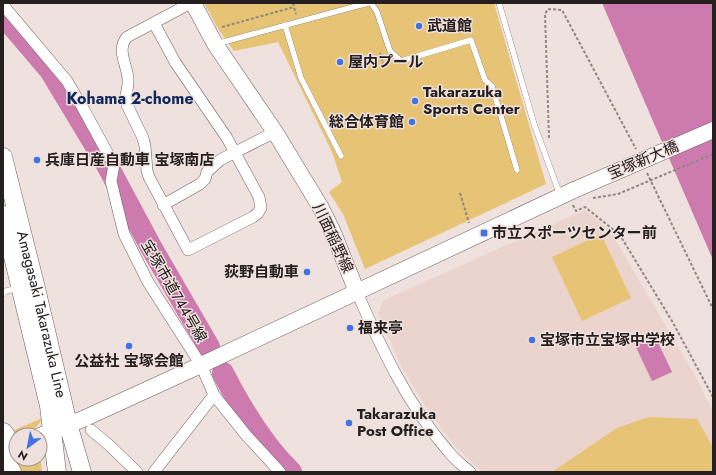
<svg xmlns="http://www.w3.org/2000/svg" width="716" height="475" font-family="Jost,'Noto Sans JP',sans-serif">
<rect width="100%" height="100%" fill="#efe1dd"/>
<path fill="#ebd3ce" d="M585,210L610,231L698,381L713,412V472H482L453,444L426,407L402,368L378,313L384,300Z"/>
<path fill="#e7c475" d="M204,3H494L546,184L365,269L343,214L329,192L342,182L332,152L278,42L234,51L219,30Z
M601,234L631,298L582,321L552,257Z
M649,417L697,419L713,447V472H552L617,428Z
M42,418C37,430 26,438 12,431Z
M27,459H38L41,461L42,472H21L16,464Z"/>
<path fill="#cd7baf" d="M602,3H713V260Z
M653,332L672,372L652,381L633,341Z"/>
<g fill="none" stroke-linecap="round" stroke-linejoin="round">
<path stroke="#cd7baf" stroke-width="22" d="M3,15L50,70L106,163L151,247L209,347
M223,373C241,408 263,445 291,472"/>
<defs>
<path id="lane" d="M371,3L377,12L390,51L401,61L471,40L485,80L492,86L517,170
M499,3L534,124L560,195
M285,25L301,78L341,156
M216,44L368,3
M3,294L6,291L19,288"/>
<path id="street" d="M3,5L67,81L84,110L114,165L111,181L124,234L148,282L201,365L214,395L246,435L280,472
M154,23L175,62L227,138L259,197L261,208L258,213L253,217L188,250L149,177L147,171L145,146L143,138L127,105C124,94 129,89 128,79C127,64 116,50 127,37L191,3
M163,205L200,184L205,179L207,172L220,160L275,132
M357,292C381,348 407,404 448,451C454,459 462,465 470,472
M91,430L109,445L137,472
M154,472L214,395"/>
<path id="secondary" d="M193,3L215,44L275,132L321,208L332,230L357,292
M40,436L83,419L201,365L574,190"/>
<g id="primary">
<path id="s1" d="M3,157L35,284L68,424L82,472"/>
<path d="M3,215L49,406L57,472"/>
</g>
<path id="highway" d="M3,433L12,447
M3,461L11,472"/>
</defs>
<use href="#lane" stroke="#6a5e5a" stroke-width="6"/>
<use href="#street" stroke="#6a5e5a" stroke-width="12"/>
<use href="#secondary" stroke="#6a5e5a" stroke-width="17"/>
<use href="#primary" stroke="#6a5e5a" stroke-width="19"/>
<use href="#highway" stroke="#6a5e5a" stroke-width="21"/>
<path stroke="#908784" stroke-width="2" stroke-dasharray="3 2" stroke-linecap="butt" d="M293,3L296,14
M222,27L294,7
M380,53L384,66
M549,138L545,14L548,9L562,10L636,149
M647,173L713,309
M460,193L469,223
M573,205L576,211L585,207L620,235L672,321L713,397"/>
<use href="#lane" stroke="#fff" stroke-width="5.5"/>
<use href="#street" stroke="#fff" stroke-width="11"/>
<use href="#secondary" stroke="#fff" stroke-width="16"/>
<use href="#primary" stroke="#fff" stroke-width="18"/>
<use href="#highway" stroke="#fff" stroke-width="20"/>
<defs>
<path id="secondary-bridge" d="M574,190L713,130"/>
</defs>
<use href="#secondary-bridge" stroke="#6a5e5a" stroke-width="17" stroke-linecap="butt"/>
<path stroke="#908784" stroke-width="2" stroke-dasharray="3 2" stroke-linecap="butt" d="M593,198L618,194L713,154"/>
<use href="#secondary-bridge" stroke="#fff" stroke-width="16"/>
</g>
<g fill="#4273e4" stroke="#efe1dd" stroke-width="1.5">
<circle cx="419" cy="26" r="4"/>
<circle cx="340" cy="62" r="4"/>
<circle cx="415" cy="101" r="4"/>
<circle cx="412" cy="122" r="4"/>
<circle cx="37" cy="160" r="4"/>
<rect x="480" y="229" width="8" height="8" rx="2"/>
<circle cx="307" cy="272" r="4"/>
<circle cx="350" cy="328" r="4"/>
<circle cx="532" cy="340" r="4"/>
<circle cx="129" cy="346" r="4"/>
<circle cx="349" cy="423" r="4"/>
</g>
<g text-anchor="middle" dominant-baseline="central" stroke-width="3" stroke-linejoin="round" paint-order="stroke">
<g font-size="15" font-weight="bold" fill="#25201f" stroke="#efe1dd" text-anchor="start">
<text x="427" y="26">武道館</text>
<text x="348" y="62">屋内プール</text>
<text x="423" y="92">Takarazuka<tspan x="423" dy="17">Sports Center</tspan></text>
<text x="404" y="122" text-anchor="end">総合体育館</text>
<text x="45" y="160">兵庫日産自動車 宝塚南店</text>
<text x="492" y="233">市立スポーツセンター前</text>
<text x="299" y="272" text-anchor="end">荻野自動車</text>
<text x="358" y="328">福来亭</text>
<text x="540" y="340">宝塚市立宝塚中学校</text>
<text x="129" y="361" text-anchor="middle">公益社 宝塚会館</text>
<text x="357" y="414">Takarazuka<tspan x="357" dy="17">Post Office</tspan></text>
</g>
<g font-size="15" fill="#25201f" stroke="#efe1dd">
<text transform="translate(643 160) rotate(-23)">宝塚新大橋</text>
<text transform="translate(333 238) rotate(65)">川面稲野線</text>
<text transform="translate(174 291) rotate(60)">宝塚市道744号線</text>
<text stroke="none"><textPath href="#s1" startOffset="162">Amagasaki Takarazuka Line</textPath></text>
</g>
<g font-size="16" font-weight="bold" fill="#10275c" stroke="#efe1dd">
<text x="130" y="98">Kohama 2-chome</text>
</g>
</g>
<rect width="716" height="475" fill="none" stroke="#25201f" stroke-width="8"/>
<g transform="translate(28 447) rotate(212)"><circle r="19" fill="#efe1dd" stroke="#9e9491"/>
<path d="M0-3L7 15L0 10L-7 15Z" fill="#4273e4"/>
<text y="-6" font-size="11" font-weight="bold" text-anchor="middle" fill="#25201f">N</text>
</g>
</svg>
